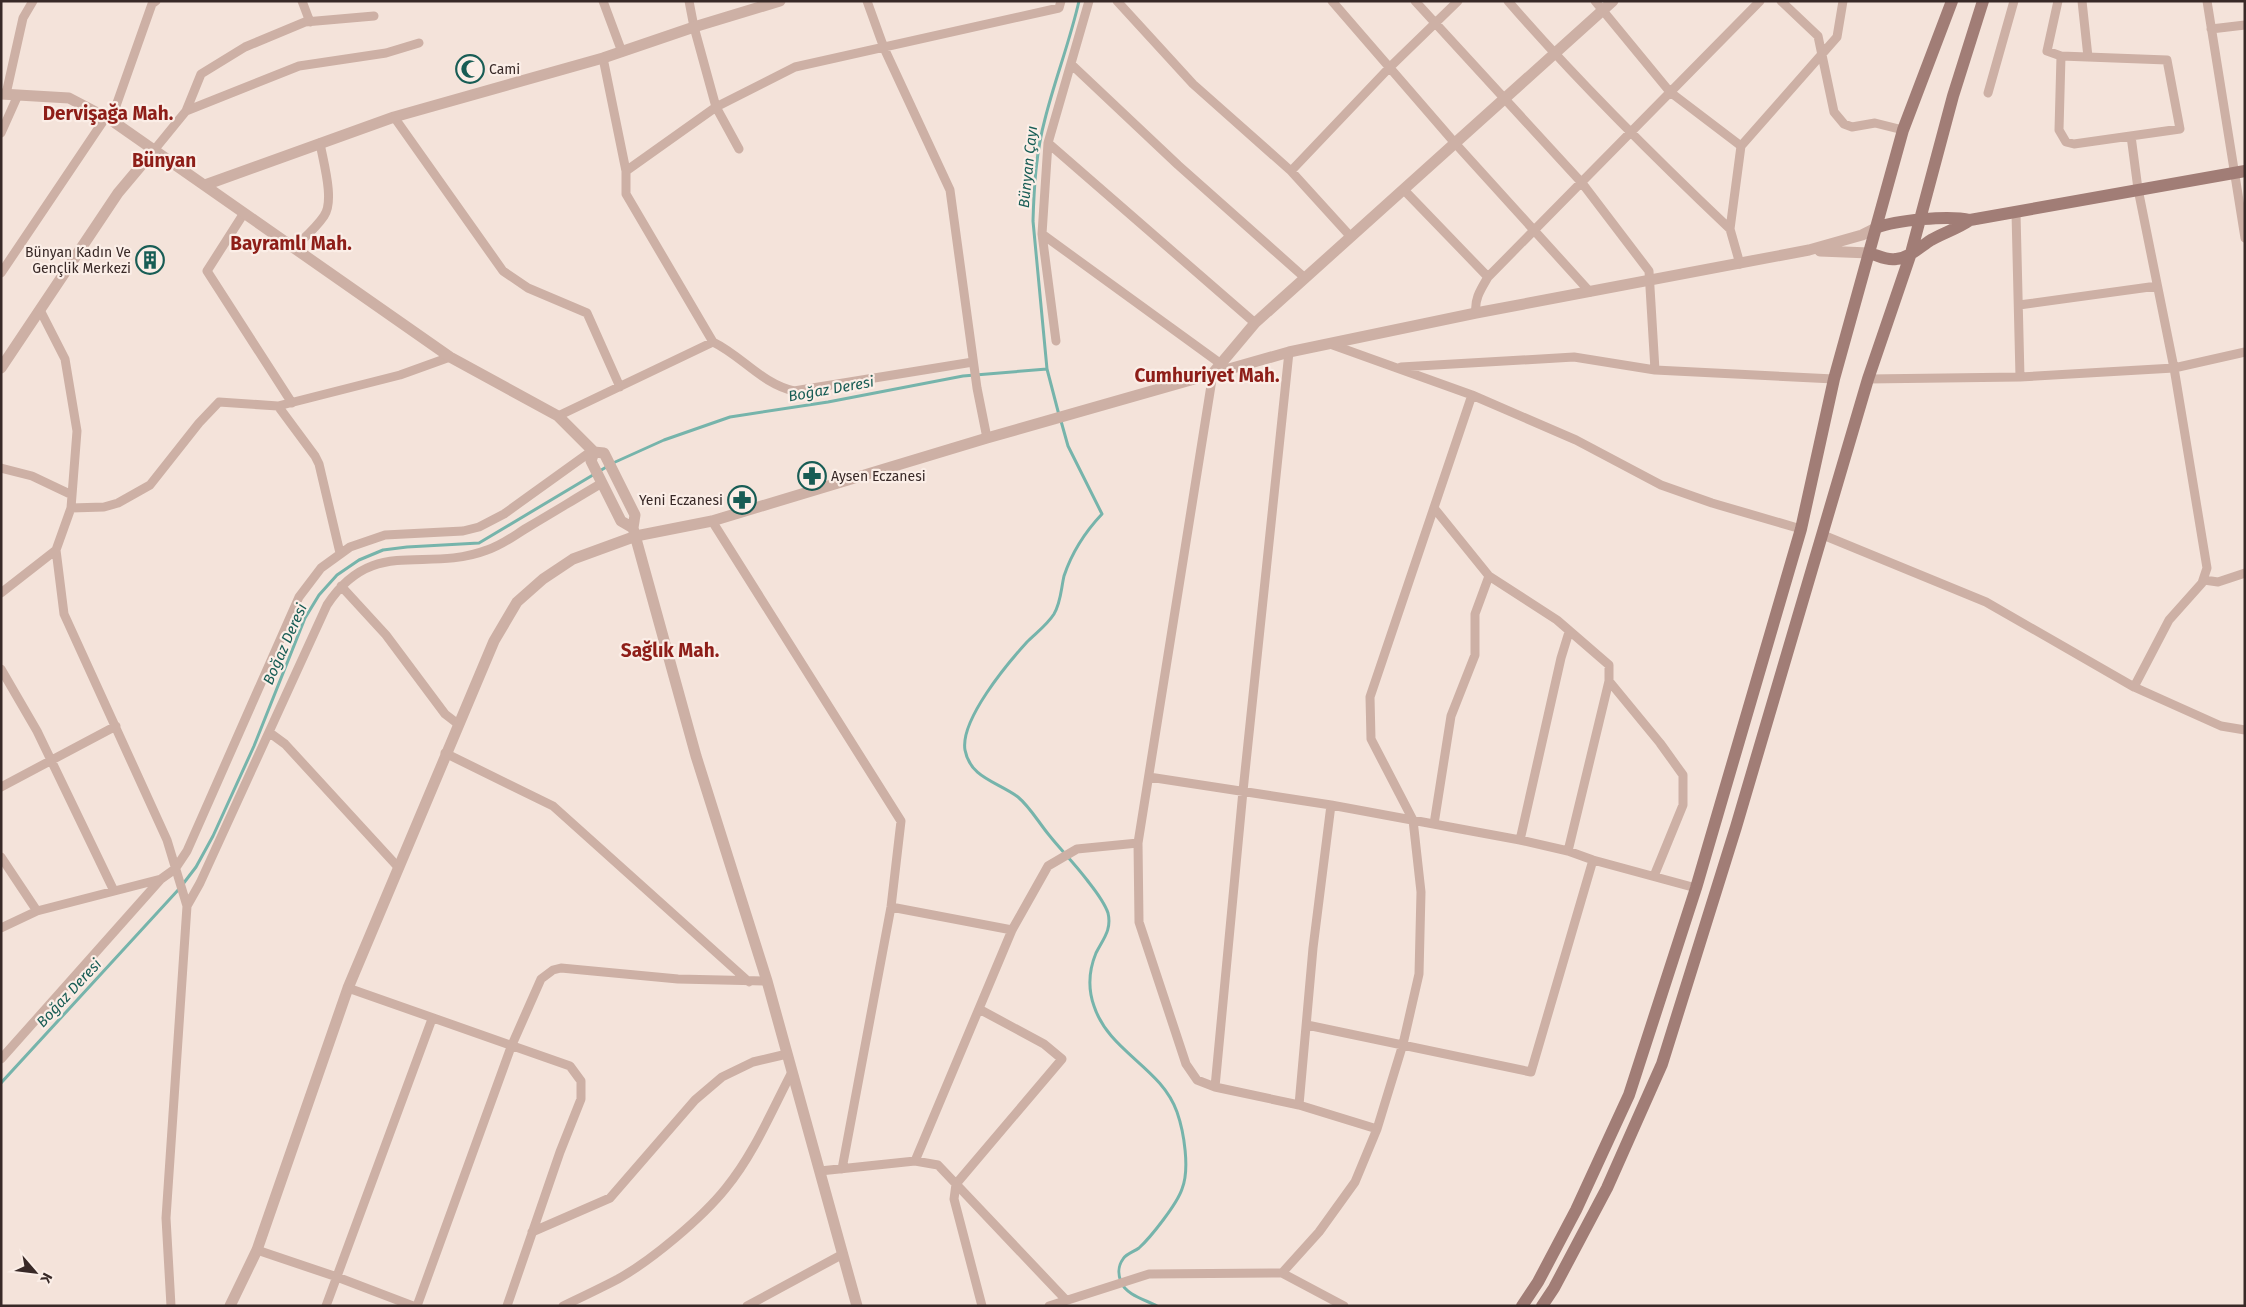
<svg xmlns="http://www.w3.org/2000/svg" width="2246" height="1307" font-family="'Fira Sans',sans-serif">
<rect width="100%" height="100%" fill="#f4e3da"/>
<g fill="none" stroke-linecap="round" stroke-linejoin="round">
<path stroke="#76b4ab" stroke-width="3" d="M1059,415L1047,369L1033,221C1034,187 1036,152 1045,119C1055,79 1070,41 1079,1
M1061,421L1068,446L1102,514C1085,532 1072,552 1064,576C1061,589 1061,602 1054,614C1047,625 1036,633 1027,642C1007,664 960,720 965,750C970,778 998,782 1018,797C1030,807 1039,823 1049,835C1061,850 1075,864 1087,880C1094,889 1104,901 1108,913C1112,930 1103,939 1096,953C1089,970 1088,989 1094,1006C1109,1052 1161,1067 1177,1112C1184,1132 1190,1169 1182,1189C1177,1204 1151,1237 1139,1248C1134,1252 1127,1253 1123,1259C1118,1266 1118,1275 1121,1282C1126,1295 1146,1300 1157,1306
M613,463L664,440L730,417L828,402L963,376L1047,369
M183,884L196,867L213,836L254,746L305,618L319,595L337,575L359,560L383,550L407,547L479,543L608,466
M1,1083L179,889"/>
<path stroke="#cdb0a5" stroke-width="9" d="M302,1L310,22
M603,1L622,52
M689,1L694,27L716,107L739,149
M867,1L884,48L950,190L977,388L987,438
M1117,1L1193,84L1291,171L1351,237
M1332,1L1454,142L1590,292
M1415,1L1582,183L1649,271L1655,370
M1508,1C1578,82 1653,156 1730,229
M1595,1L1670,92L1741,146
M1781,1L1818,36L1834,112L1844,124L1852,127L1875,123L1903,130
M2058,1L2047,51L2061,56L2167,60L2180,129L2074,144L2066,142L2059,130L2061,56
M2082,1L2088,57
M2207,1L2245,238
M2211,29L2245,25
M603,58L626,171
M1072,65L1178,165L1305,278
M1988,93L2014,1
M6,94L23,18L33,1
M186,111L201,74L245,47L305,22L374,16
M394,117L503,271L528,288L587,313L620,387
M111,120L152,4L156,1
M1,133L18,95
M1048,143L1255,323
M155,149L186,111L299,66L386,53L419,43
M1291,171L1389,68L1458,1
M1404,190L1488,277C1481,289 1474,299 1476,313
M244,213L207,271L292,403
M2016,213L2020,377
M1042,234L1221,364
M294,248C304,238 316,228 324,216C335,201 323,161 320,143
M1740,264L1730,229L1741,146L1837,37L1843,1
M1,273L106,117
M1488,277L1760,1
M2019,305L2157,286
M40,310L65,359L77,431L71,508L56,550L64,614L167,840L187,906L166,1218L171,1306
M1056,341L1042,234L1048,143L1089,1
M713,342C742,356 762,384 794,391L973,362
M1330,344L1472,395L1576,440L1661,485L1712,503L1801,529
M1401,367L1574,357L1655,370L1834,379
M1213,373L1138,843L1139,922L1186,1064L1197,1080L1215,1087L1299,1105L1377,1129
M1868,379L2020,377L2174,368L2245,352
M278,406L315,456L319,464L340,553
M558,416L713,342L626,194V171L716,107L795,67L1059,8L1061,1
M1,468L32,476L72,495
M71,508L104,507L118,503L150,485L199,423L219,402L278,406L400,375L450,357
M1434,508L1489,576L1557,620L1609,665V681L1568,851
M712,521L901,821L891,907L842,1169
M1823,535L1986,602L2134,687L2169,620L2202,583L2207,568L2174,368L2138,189L2131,136
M2204,580L2218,582L2245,573
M341,586L386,635L445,714L458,724
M1,593L56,550
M1,669L37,731L114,891
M1609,681L1660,743L1683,775V805L1654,876
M2134,687L2221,726L2245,730
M270,733L285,744L398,867
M445,753L553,806L749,982
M1149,777L1331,805L1520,840L1568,851L1593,860L1696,888
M1,787L116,726
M1434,824L1451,716L1475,655V614L1489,576
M1520,840L1561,658L1569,632
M1,857L37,911
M187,906L200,883L327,605C373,535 424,574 487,550C503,545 516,534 530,526C554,512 578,497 602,483
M891,907L1012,930
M1,928L37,911L161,879
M348,988L570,1066L581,1081V1099L560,1152L507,1306
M979,1009L1044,1044L1062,1059L956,1184L954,1199L982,1306
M1307,1025L1531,1072L1593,860
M1,1059L161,879L175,869L187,851L299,597L321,568L350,547L385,535L463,531L479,527L504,514L593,450
M1215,1087L1243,791L1289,352
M1299,1105L1313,948L1331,805
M915,1161L1012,930L1048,866L1077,849L1138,843
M820,1171L915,1161L938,1165L1066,1300
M532,1232L610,1198L695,1100L722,1077L753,1062L787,1054
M257,1250L337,1277L413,1306
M1282,1273L1319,1232L1355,1182L1377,1129L1403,1044L1419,974L1421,892L1413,820L1371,739L1370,697L1472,395
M326,1306L432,1019
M417,1306L511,1047L541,979L553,970L561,968L678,979L767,981
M563,1306C582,1297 601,1288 618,1279C652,1260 702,1218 726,1188C754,1154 772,1110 792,1072
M747,1306L843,1254
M1049,1306L1149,1274L1282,1273L1344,1306"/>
<path stroke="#cdb0a5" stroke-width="11" d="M1,94L69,98L111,120L450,357L558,416L594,452L604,453L635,515L633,528L696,756L767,981L857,1306
M205,185L394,117L603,58L694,27L780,1
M1820,251L1869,253
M1,368L118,193L155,149
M1213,373L1255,323L1613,1
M594,452L591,461L621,521L633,528
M230,1306L257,1250L348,988L494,641L517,602L543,579L573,559L636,536L712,521L987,438L1289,352L1476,313L1809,250L1862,235L1876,228"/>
<path stroke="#a17d76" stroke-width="12" d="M1876,228C1896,220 1949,215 1970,220L2245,171
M1869,253C1878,255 1886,261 1896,259C1909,258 1920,247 1931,240C1943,233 1957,229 1970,220
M1522,1306L1538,1282L1576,1210L1629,1095L1696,888L1801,529L1834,379L1903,130L1952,1
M1542,1306L1554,1288L1607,1188L1662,1064L1736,827L1868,379L1911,253L1953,96L1983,1"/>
</g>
<defs>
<symbol id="mosque-ring" viewBox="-11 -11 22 22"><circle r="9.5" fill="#fbeee7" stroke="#185d55" stroke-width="1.5"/><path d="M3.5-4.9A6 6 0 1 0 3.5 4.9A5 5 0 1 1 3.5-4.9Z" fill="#185d55"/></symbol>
<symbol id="building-ring" viewBox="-11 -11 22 22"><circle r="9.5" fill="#fbeee7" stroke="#185d55" stroke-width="1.5"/><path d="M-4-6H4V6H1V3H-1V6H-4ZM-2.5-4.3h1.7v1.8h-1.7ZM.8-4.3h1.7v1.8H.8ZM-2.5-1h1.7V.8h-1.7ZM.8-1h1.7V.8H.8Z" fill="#185d55"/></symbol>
<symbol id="pharmacy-ring" viewBox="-11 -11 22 22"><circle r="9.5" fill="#fbeee7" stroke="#185d55" stroke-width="1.5"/><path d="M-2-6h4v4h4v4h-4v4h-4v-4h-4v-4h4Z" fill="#185d55"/></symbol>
</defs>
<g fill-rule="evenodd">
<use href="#mosque-ring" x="454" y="53" width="32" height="32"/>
<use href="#building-ring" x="134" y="244" width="32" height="32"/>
<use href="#pharmacy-ring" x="796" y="460" width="32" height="32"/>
<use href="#pharmacy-ring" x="726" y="484" width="32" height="32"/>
</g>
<g text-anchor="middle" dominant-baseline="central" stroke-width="4.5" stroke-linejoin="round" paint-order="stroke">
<g font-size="14" fill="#382927" stroke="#fbeee7" text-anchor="start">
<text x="489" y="69">Cami</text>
<text x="131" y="252" text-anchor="end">Bünyan Kadın Ve<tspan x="131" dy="16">Gençlik Merkezi</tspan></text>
<text x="831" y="476">Aysen Eczanesi</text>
<text x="723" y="500" text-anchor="end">Yeni Eczanesi</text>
</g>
<g font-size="15" font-style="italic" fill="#185d55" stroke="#fbeee7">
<text transform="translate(1028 167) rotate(-84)">Bünyan Çayı</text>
<text transform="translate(831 389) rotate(-10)">Boğaz Deresi</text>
<text transform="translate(285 644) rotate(-66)">Boğaz Deresi</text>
<text transform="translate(69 993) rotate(-47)">Boğaz Deresi</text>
</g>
<g font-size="19" font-weight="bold" fill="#8e1e18" stroke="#fbeee7">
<text x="108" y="113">Dervişağa Mah.</text>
<text x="164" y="160">Bünyan</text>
<text x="291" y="243">Bayramlı Mah.</text>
<text x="1207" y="375">Cumhuriyet Mah.</text>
<text x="670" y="650">Sağlık Mah.</text>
</g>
</g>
<rect width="2246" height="1307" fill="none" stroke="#382927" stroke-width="5"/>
<g transform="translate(35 1272) rotate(118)" stroke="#fbeee7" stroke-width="4" paint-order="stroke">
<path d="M0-4L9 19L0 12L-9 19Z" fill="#382927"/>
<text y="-8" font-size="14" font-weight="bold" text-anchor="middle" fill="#382927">K</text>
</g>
</svg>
